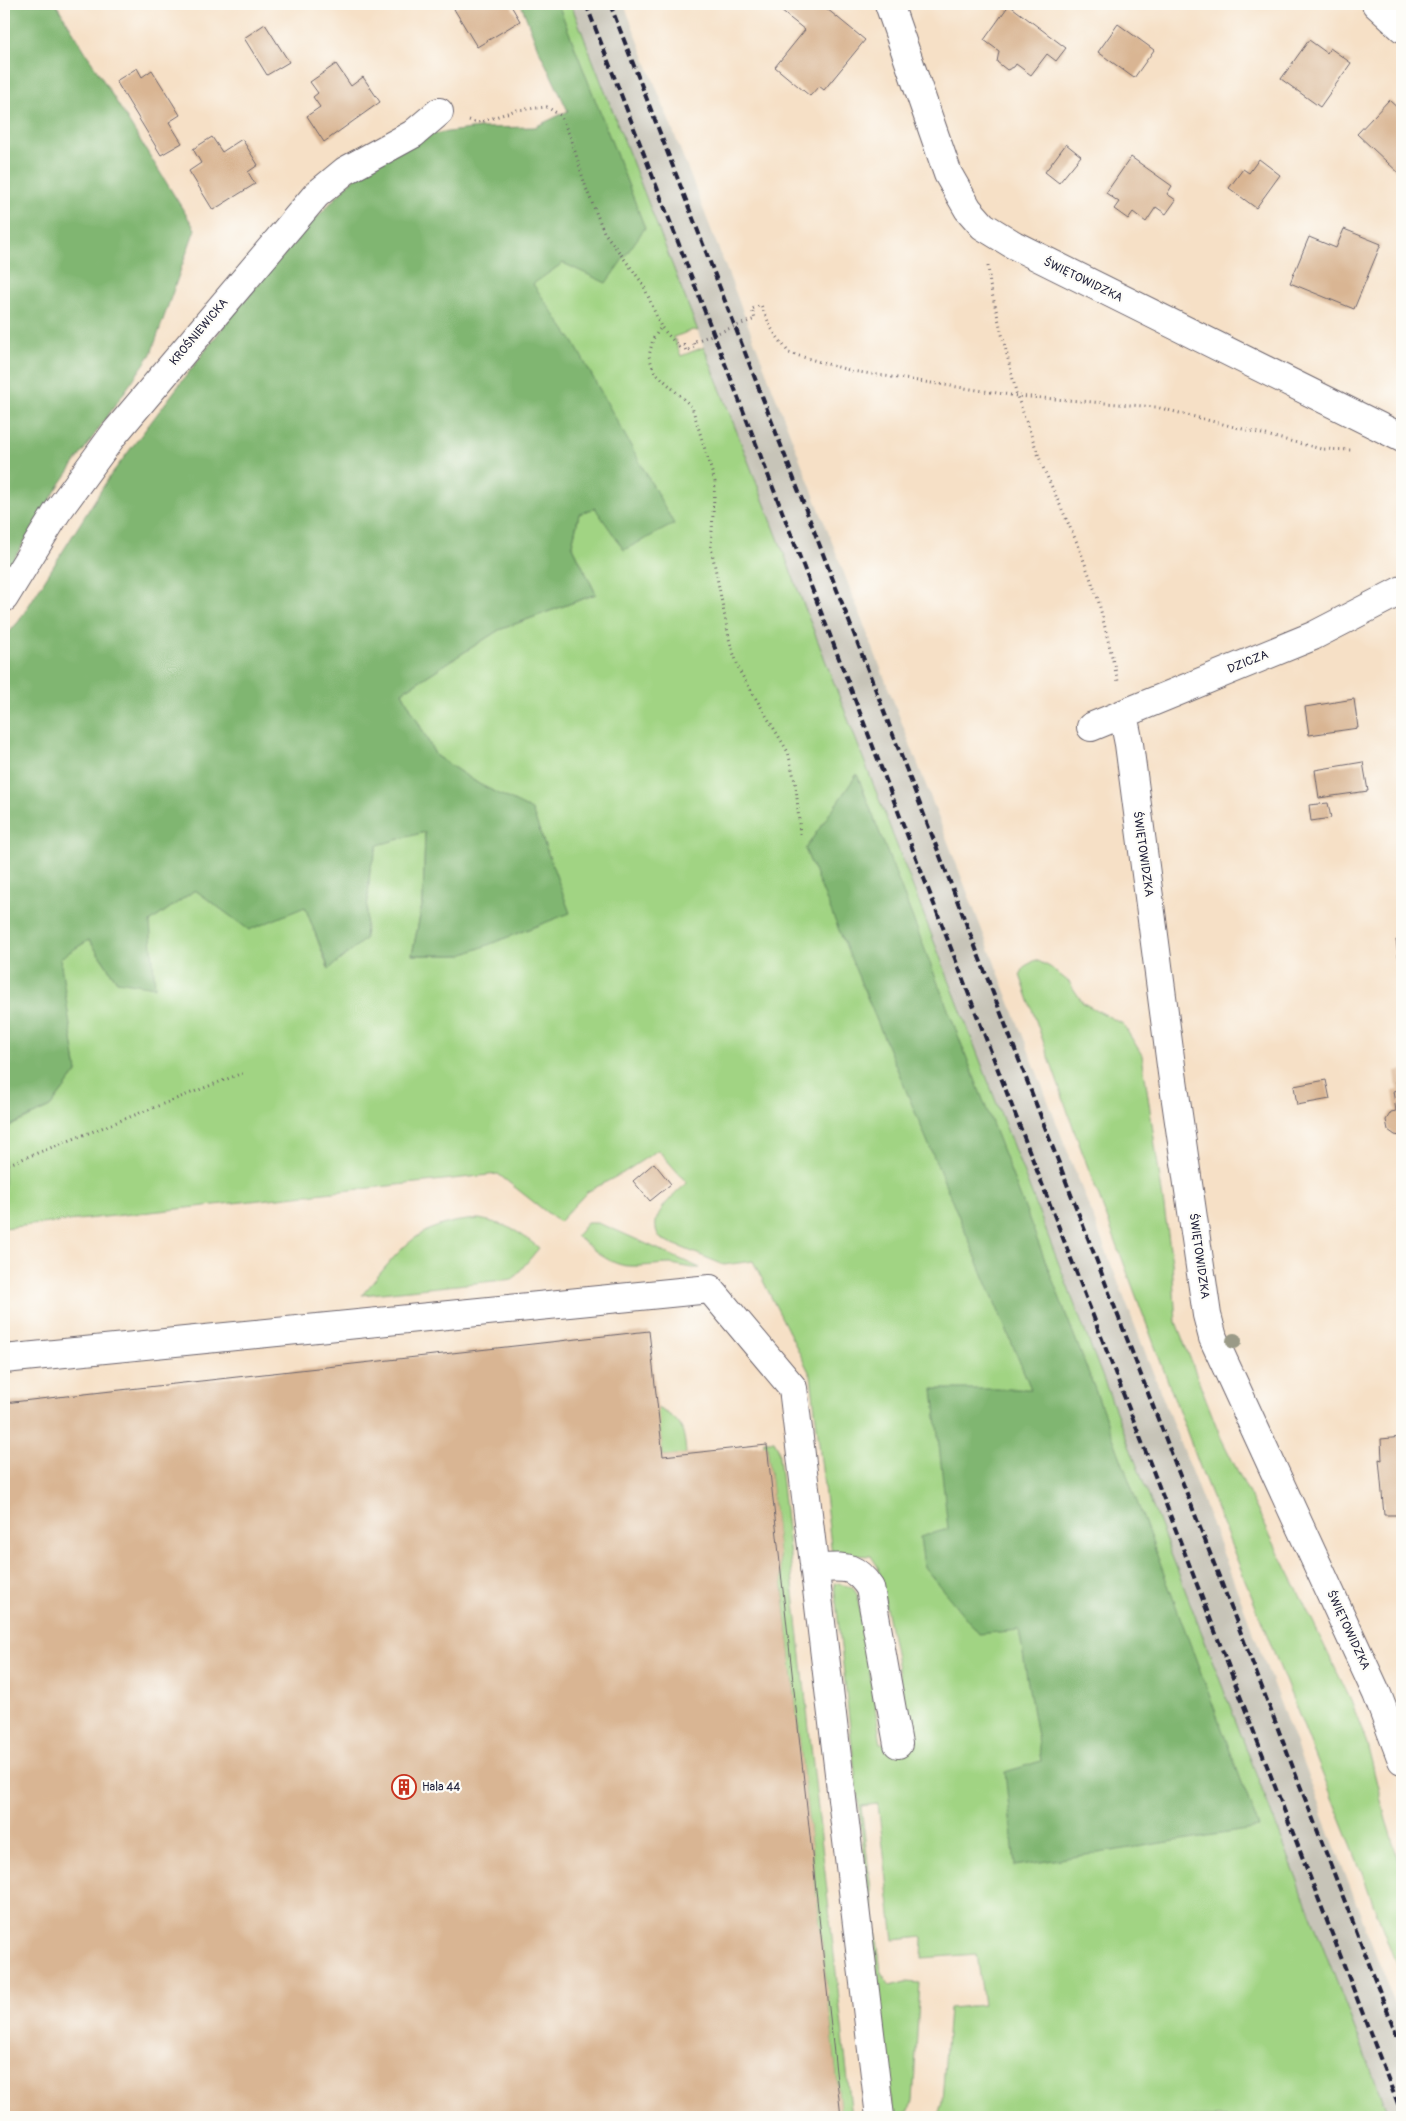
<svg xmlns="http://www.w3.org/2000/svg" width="1406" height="2121" font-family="Pangolin,sans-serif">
<rect width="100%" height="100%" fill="#fdfcf7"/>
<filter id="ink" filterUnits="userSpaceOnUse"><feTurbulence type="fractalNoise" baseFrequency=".02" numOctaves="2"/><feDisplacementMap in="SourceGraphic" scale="10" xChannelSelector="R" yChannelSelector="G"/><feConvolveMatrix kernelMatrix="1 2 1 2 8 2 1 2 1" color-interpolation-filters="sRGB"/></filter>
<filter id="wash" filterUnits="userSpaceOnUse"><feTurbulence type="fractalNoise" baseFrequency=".0096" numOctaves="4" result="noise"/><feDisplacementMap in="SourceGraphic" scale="20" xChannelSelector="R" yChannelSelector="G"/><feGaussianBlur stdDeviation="1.12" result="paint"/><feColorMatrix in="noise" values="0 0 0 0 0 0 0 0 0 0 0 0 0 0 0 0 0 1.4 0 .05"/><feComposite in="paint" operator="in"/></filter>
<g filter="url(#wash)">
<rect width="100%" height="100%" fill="#f6e0c6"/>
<path fill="#c7c4b8" d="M571,4H624L1241,1600L1402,2023V2117H1389Z"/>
<path fill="#a1d483" stroke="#627b5f" d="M523,4H571L698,331L693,330L674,337L681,356L704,347L1389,2117H938L942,2101L949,2008L984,2005L977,1954L922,1958L923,1937L894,1940L878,1804L861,1806L881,1972L890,1986L905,1982L920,1983L913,2102C908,2110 904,2117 893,2117L834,1583L852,1587L857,1594L881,1744L909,1748L910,1729L878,1567L871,1556L832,1554L811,1376L753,1261L724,1265L661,1239C644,1219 672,1197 687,1183L658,1150L623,1173L587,1192L559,1222L498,1174L4,1228V1129L50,1107L77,1072L59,958L89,940L117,981L150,922L195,890L250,929L305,906L328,968L365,939L370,869L378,844L425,832L423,901L412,955H462L479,784L436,756L402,692L499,630L596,594L572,545L579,514L595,507L533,284L570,112Z
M1036,960L1050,967L1069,982L1083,1003L1123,1024L1142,1055L1172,1262L1176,1322L1221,1438L1292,1579L1351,1701L1366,1740L1386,1820L1402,1871V1980L1360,1868L1200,1467L1077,1138L1020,975L1025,966Z
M479,1219C508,1225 517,1230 539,1248L513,1279L362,1295C402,1249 413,1223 479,1219Z
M587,1223H597L611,1228L700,1268C690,1269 680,1265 670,1264C656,1264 643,1267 630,1266C610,1266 592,1248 576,1236Z
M657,1408C682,1420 684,1428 686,1454L663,1456Z
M764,1441H774L778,1448L852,2117H841L767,1445H764Z"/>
<path fill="#80b671" stroke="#516c56" d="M4,4H56L195,229L151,354L58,487L4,575Z
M521,4H558L645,228L606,283L563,263L533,284L574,343L674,524L624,550L595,508L579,514L572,545L596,594L499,630L402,692L436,756L479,784L532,810L570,913L462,955H412L423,901L425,832L378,845L370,869L365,939L329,969L305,907L249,930L195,890L150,922L155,987L117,981L89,940L60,958L77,1072L50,1107L4,1129V638L19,621L110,476L230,318L304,231L362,170L432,134L479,128L535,127L568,111L537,46Z
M857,774L1096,1392L1259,1828L1015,1866L1005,1772L1041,1761L1019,1630L979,1634L924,1567L920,1537L948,1529L933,1389H1031L805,849Z"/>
<g id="blocks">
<path fill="#d9b593" d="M382,4H393L384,9Z
M462,4H510L520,21L477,47L454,9Z
M787,4H821L865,40L824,90L819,86L810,96L775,67L805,30L781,11Z
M1009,5L1066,48L1056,61L1047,54L1031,75L1016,64L1014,67L1007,70L997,62L999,51L984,40Z
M265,24L289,62L267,75L244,38Z
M1118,24L1154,50L1134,78L1098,52Z
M1309,40L1327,53L1330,48L1351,63L1320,107L1281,79Z
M336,64L351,86L363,77L380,102L324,142L307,116L320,107L313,97L318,93L310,82Z
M137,68L142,77L152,70L180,115L169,122L182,143L161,155L116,81Z
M1389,100L1402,112V176L1357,134Z
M212,137L222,152L242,139L258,165L248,172L255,184L213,210L189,171L201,163L193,149Z
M1066,144L1081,156L1059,183L1045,172Z
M1131,157L1172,186L1167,194L1176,200L1166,214L1156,207L1146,222L1133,212L1128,219L1114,209L1119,202L1106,193Z
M1259,159L1280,175L1256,208L1229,188L1243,169L1249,173Z
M1344,229L1381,244L1354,309L1290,283L1309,237L1336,248Z
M1354,699L1358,728L1309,735L1305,707Z
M1363,762L1368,791L1319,798L1315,770Z
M1328,803L1331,818L1311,821L1309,805Z
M1402,939V976H1401L1396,940Z
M1402,1070V1141H1401L1400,1136L1395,1135L1388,1130L1386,1120L1391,1112L1396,1111L1393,1091L1397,1090L1395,1071Z
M1326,1080L1330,1099L1297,1105L1294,1086Z
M654,1163L671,1184L650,1201L633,1181Z
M649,1331L663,1456L767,1445L841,2117H4V1403Z
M1402,1437V1515H1384L1379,1459L1382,1460L1381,1439Z"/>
</g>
</g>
<g filter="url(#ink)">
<use href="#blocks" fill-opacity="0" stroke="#6c646c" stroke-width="1"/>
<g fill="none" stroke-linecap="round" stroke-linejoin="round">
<defs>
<path id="minor" d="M889,4L948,174L968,209L983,226L1014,245L1402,438
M1376,4L1402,28
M4,598L57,512L114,434L316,195L345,171L413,134L439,112
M1123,714L1129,744L1172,1073L1207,1315L1213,1338L1377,1694L1402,1760
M1091,727L1313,636L1402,590
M4,1359L710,1289L793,1388L880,2117
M814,1568C842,1568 853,1562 870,1588L898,1744"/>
</defs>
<use href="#minor" stroke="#6c646c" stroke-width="30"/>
<path stroke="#6c646c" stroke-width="3" stroke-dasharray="1 4" stroke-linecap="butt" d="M469,120L478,123L516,110L547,107L560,115L571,138L586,188L604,232L643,284L661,327
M988,266L990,285L1017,396L1042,465L1078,545L1098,599L1118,681
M800,834L796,786L788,752L740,672L730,643L711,547L715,482L692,407L654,371L649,356L653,339L661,327L679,347L684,345L686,351L695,347L693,342L755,319L752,309L761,305L771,328L789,353L852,371L1017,396L1156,407L1321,449L1352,450
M4,1166L245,1072"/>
<use href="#minor" stroke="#fff" stroke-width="28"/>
<path stroke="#22223b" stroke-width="4" stroke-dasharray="8 4" stroke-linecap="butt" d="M586,4L1402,2115
M610,4L1402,2049"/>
</g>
<circle fill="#9a9a87" cx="1234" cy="1341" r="8"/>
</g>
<defs>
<symbol id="building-ring" viewBox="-11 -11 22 22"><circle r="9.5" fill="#fdfcf7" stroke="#c8321e" stroke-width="1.5"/><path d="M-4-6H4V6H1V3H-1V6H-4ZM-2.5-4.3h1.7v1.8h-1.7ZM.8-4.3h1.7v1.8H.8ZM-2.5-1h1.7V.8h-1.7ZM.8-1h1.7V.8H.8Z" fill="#c8321e"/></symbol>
</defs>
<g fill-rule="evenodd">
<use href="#building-ring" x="390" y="1773" width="28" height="28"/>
</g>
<g text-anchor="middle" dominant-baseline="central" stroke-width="4.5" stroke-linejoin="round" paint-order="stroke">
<g font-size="12" fill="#22223b" stroke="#fdfcf7">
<text transform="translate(1083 280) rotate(26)">ŚWIĘTOWIDZKA</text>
<text transform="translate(199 332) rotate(-50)">KROŚNIEWICKA</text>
<text transform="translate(1248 662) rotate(-22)">DZICZA</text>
<text transform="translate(1143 854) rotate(82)">ŚWIĘTOWIDZKA</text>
<text transform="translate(1199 1256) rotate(82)">ŚWIĘTOWIDZKA</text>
<text transform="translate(1348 1630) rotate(65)">ŚWIĘTOWIDZKA</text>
</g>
<g font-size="12" fill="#22223b" stroke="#fdfcf7" text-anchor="start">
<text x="422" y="1787">Hala 44</text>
</g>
</g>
<rect width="1406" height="2121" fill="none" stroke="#fdfcf7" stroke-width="20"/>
</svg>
